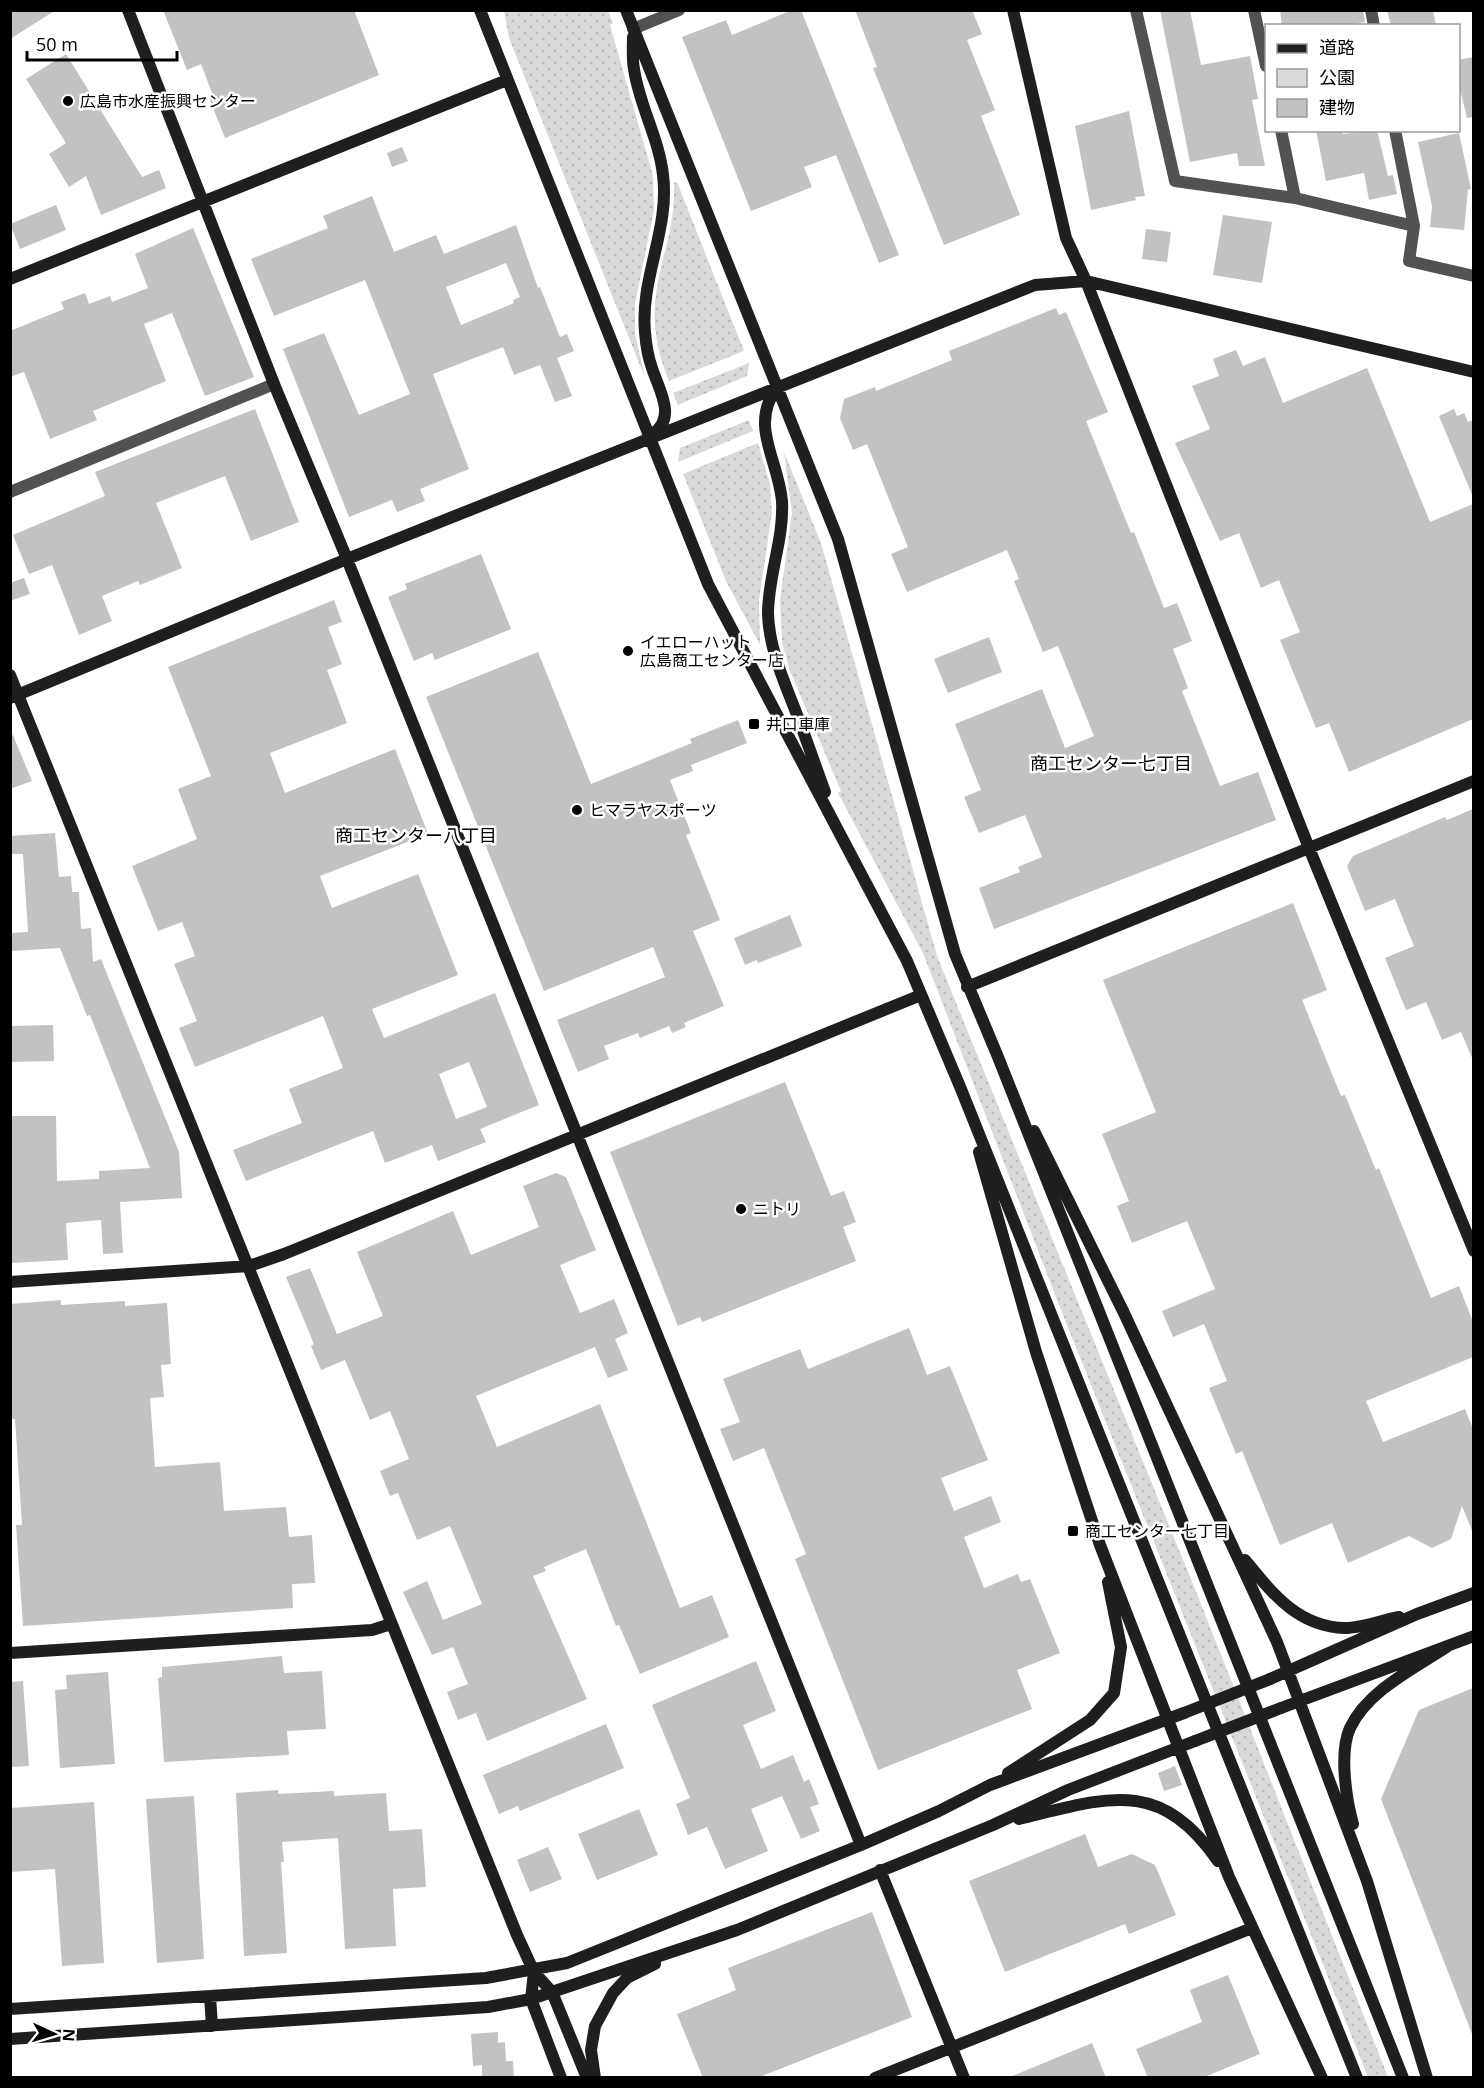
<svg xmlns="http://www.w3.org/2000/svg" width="1484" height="2088" font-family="'Open Sans','Noto Sans JP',sans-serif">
<defs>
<pattern id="green-dots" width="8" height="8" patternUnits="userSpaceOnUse" patternTransform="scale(1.5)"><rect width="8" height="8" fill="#d9d9d9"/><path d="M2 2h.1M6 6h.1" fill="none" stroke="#b8b8b8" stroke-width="1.8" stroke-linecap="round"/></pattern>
</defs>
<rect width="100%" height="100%" fill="#fff"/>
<path fill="url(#green-dots)" d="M504,11H608L613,23L610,25L653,176L654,210L635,304V334L645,378L509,38Z
M677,182L744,351L669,381C659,357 653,332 655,305C658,262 676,230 674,183Z
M749,363L747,376L678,405L673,393Z
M749,420L753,431L678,462L680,448Z
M758,443L770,484L772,513L759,600L760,645L726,581L683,474Z
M784,452L821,543L937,956L1195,1589L1388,2077H1368L1059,1305L923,953L838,793L841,791L790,671L782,643L780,600L792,513Z"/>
<path fill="#c2c2c2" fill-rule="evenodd" d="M10,10H56L10,39Z
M163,10H354L379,75L225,138L208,95L212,93L201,64L187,70Z
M792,10H801L899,255L879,263L836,155L804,167L812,187L751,211L682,37L726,20L732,35Z
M855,10H972L982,34L967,40L995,110L981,116L1020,215L944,245L873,68L877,67Z
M1160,10H1190L1201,65L1250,56L1258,99L1252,100L1265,166H1239L1237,153L1190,162Z
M1280,10H1363L1365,22L1345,26H1282Z
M1387,10H1433L1436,26H1391Z
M66,54L142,177L159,170L166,188L101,215L86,176L69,187L49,154L66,143L26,79Z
M1473,57V117L1467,118L1458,81V60Z
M1129,111L1145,196L1135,197L1136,200L1091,210L1075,126Z
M1316,130H1342L1343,134L1377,130L1388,176L1393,175L1397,194L1369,200L1364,173L1326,181Z
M1459,133L1471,189L1468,190L1464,230L1430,227L1432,206L1418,142Z
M402,147L408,161L392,167L387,153Z
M372,196L394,252L436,235L444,254L516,225L538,288L540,287L560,337L567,334L574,351L557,358L572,396L555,402L540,365L514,375L503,347L433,374L469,469L420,489L425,501L397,512L392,500L349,517L283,349L324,333L359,415L410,394L365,280L274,316L251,259L328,228L323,216ZM506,263L520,297L513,300L514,303L461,325L446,287Z
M56,205L66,230L20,249L10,224Z
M1223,215L1272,222L1262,283L1213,275Z
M193,228L254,377L205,396L172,313L144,324L166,381L93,411L97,420L50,439L24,372L10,377V331L64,309L61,302L85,293L89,304L110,296L112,302L148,288L135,254Z
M1146,229L1171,232L1167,262L1142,259Z
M1056,308L1059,315L1066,312L1108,412L1086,421L1131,533L1134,532L1164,608L1177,603L1192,641L1173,649L1188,688L1182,691L1220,786L1258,772L1276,820L994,929L979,888L1020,872L1018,867L1042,857L1025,815L979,833L964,797L981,790L955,724L1042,689L1065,748L1094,736L1058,646L1043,652L1014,581L1019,579L1007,550L907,592L891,554L908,547L867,444L853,450L840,418L844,399L875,387L876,391L952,360L949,351Z
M1236,350L1243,366L1265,357L1283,403L1367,368L1430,522L1473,504V719L1349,772L1329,723L1316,728L1280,640L1300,632L1279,580L1261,588L1239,533L1220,541L1175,443L1210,429L1192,386L1219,376L1213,359Z
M255,409L299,522L251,541L225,476L156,503L182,568L140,585L138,581L102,596L112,621L79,635L52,565L29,574L13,535L105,496L95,472Z
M1454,409L1457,416L1464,413L1468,422L1473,420V497L1439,416Z
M481,554L511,629L435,660L432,653L414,661L388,597L407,589L405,584Z
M24,578L30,594L10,601V583Z
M334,600L342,622L328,627L342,664L327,670L347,723L270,753L285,793L395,749L428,834L320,876L332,908L418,874L458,975L372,1009L384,1038L495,993L539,1105L480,1129L486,1142L438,1161L432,1145L385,1163L373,1131L246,1181L233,1150L302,1123L289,1089L343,1068L323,1016L195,1067L179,1028L197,1021L174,964L195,956L182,922L158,931L132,866L197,839L178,789L211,776L168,667ZM469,1062L487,1107L456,1119L439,1074Z
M989,637L1002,672L948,693L934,659Z
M538,652L591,784L692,743L690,739L738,720L747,743L691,765L693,771L670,780L691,833L686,835L720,920L693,931L724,1006L684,1023L686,1027L672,1033L669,1026L640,1038L638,1033L604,1046L609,1059L578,1072L557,1020L665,977L653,947L544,991L426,697Z
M10,728L32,781L10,789Z
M1473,809V1060L1461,1032L1442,1040L1426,1002L1406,1010L1385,958L1414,946L1395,899L1365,911L1347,866L1353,856L1445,817L1447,820Z
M55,833L59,877L71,876L72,892H79L81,929L91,928L93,962L101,959L179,1152L182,1198L120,1202L123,1253L103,1254L101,1220L66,1223L68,1260L10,1263V1116H56L57,1181L99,1179V1171L150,1168L90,1015L87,1016L60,948L12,951L11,933L28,932L23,854H10V836Z
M1293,903L1327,990L1302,1000L1341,1096L1345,1095L1376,1170L1379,1168L1431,1298L1459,1286L1473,1322V1357L1366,1401L1383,1442L1465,1409L1473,1429V1533L1462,1506L1451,1539L1432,1548L1409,1536L1348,1563L1332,1523L1280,1545L1242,1451L1236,1454L1209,1388L1227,1381L1204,1324L1173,1337L1162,1311L1215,1289L1187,1221L1132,1243L1117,1206L1129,1201L1102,1134L1156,1112L1103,980Z
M790,915L802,946L758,963L757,960L745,965L734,938Z
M53,1025L54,1061L10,1062V1026Z
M785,1082L831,1196L844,1191L856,1222L843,1227L856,1261L702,1322L700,1317L678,1326L610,1152Z
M556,1173L566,1177L596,1250L560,1265L580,1313L614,1299L628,1333L615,1339L628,1370L608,1378L595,1347L476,1396L497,1447L600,1404L680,1608L712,1595L729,1637L640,1674L619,1625L616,1626L586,1549L544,1567L546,1571L533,1576L587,1699L487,1741L476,1713L458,1720L447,1692L468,1684L453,1647L432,1655L403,1592L427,1581L443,1620L482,1604L450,1526L417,1540L398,1493L390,1496L380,1471L409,1459L390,1411L370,1420L345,1360L321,1370L311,1346L314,1344L286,1277L310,1268L337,1334L383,1316L357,1252L453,1211L471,1255L539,1227L523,1186Z
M61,1300V1305L125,1301V1306L167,1303L171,1364L161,1365L164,1397L150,1398L155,1467L220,1462L224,1511L286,1507L289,1537L312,1535L315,1583L292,1584L293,1608L23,1626L16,1525H22L15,1419H10V1304Z
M909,1328L927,1375L950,1366L988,1460L941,1478L954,1511L991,1496L1001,1522L964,1537L984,1588L1018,1574L1021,1582L1030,1579L1060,1653L1017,1670L1032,1709L878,1770L795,1559L806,1554L764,1448L733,1461L720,1429L740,1422L723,1379L800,1349L808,1369Z
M282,1656L284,1673L322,1671L326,1729L287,1731L289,1755L164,1762L158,1678L162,1677V1667Z
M756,1661L776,1711L743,1725L761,1769L793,1755L804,1782L809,1779L819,1804L810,1807L820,1831L801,1839L782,1796L751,1809L768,1851L725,1869L707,1827L688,1835L676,1804L690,1798L652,1705Z
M108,1672L115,1764L60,1768L55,1690L67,1689L66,1675Z
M23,1681L29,1766L10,1767V1682Z
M1473,1688V2034H1472L1381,1799L1419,1710Z
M606,1724L624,1768L520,1811L518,1806L499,1814L483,1775Z
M1175,1766L1182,1785L1164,1791L1158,1773Z
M278,1790V1794L334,1791V1796L386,1793L389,1831L422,1829L426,1887L393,1889L396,1946L345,1949L338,1838L282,1842L284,1862H281L287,1953L244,1956L236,1793Z
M194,1796L204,1959L157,1963L146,1799Z
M94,1802L104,1963L62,1966L55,1869L10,1872V1808Z
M639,1809L658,1855L597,1880L578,1834Z
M1085,1834L1098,1867L1132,1854L1155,1865L1176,1915L1129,1934L1125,1924L1005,1972L969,1881Z
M548,1847L562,1879L530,1892L517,1860Z
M872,1912L912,2017L757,2078H703L677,2014L736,1990L728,1968Z
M1228,1975L1260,2054L1202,2078H1148L1136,2049L1202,2022L1190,1990Z
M498,2032V2043L505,2042L506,2061H513L514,2078H482V2065L473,2066L471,2034Z
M1092,2043L1106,2078H1010V2077Z"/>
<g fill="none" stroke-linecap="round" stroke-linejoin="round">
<path stroke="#525252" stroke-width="12" d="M1136,10L1175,181L1295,198L1414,226
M1254,10L1266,66
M1371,10L1374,26
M633,29L679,10
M1281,130L1295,198
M1395,130L1414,226L1409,261L1474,276
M10,492L274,384"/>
<path stroke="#1f1f1f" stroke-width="12" d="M128,10L274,384L347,559L861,1845
M480,10L708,584L907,961L961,1089L1357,2078
M626,10L838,539L955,954L998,1057L1403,2078
M1013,10L1066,238L1086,281L1309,848L1474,1251
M633,37C633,48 632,59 634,69C639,105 659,138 663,175C670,229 640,278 645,332C646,345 648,357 652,368C659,390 677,417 653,434
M10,279L507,80
M777,387C749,426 778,458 782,501C784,540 768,575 768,614C769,645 781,674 792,702C804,732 814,762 825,792
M10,675L517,1935L534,1972L552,1992L587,2078
M10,698L347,559L1035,285L1086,281L1474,372
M967,987L1474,781
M1034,1131L1124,1313L1277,1642L1367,1881L1427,2078
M979,1152L1036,1352L1100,1545L1229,1877L1322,2078
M10,1282L249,1266L284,1254L921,995
M1245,1560C1272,1593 1298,1627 1345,1628C1362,1628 1382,1620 1399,1617
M10,1653L372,1630L391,1624
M1270,1679L1417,1614L1474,1593
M1281,1708L1474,1636
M1008,1773L1090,1720L1114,1693L1121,1647L1108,1582
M1019,1819C1106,1798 1159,1776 1218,1861
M1353,1824C1346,1799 1339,1752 1350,1728C1368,1690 1415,1668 1448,1646
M880,1870L964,2078
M534,1972L531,1999L561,2078
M210,1996L212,2026
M10,2009L486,1978L567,1963L861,1845L939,1811L990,1785L1184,1713
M10,2039L488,2007L531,1999L737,1930L993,1825L1068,1790L1195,1741
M595,2078L591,2050L595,2026L613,1993L627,1978L655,1964
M875,2078L1252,1928"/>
<path stroke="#1f1f1f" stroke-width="12" d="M1184,1713L1270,1679
M1195,1741L1281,1708"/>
</g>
<g fill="#000" stroke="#fff" stroke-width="2">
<circle cx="68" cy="101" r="6"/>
<circle cx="628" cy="651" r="6"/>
<rect x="748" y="718" width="12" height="12" rx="3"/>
<circle cx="577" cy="810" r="6"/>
<circle cx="741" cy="1209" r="6"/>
<rect x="1067" y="1525" width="12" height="12" rx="3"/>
</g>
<g text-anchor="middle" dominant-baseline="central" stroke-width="5" stroke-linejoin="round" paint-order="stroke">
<g font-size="16" fill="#000" stroke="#fff" text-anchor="start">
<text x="80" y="101">広島市水産振興センター</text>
<text x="640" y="642">イエローハット<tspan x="640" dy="18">広島商工センター店</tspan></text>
<text x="766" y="724">井口車庫</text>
<text x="589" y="810">ヒマラヤスポーツ</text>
<text x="753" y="1209">ニトリ</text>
<text x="1085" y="1531">商工センター七丁目</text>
</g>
<g font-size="18" fill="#000" stroke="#fff">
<text x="1111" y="763">商工センター七丁目</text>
<text x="416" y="835">商工センター八丁目</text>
</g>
</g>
<rect width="1484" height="2088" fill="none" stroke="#000000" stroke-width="24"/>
<rect x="1265" y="24" width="195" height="108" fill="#ffffff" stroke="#999999" stroke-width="1.5"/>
<rect x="1277" y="44" width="30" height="9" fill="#1f1f1f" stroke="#999999" stroke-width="1.5"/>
<text x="1319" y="54" font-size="18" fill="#000000">道路</text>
<rect x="1277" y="69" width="30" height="18" fill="#d9d9d9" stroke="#999999" stroke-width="1.5"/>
<text x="1319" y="84" font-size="18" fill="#000000">公園</text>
<rect x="1277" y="99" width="30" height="18" fill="#c2c2c2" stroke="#999999" stroke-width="1.5"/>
<text x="1319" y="114" font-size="18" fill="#000000">建物</text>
<g transform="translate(54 2034) rotate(94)" stroke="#ffffff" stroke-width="4.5" paint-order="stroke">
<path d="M0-4.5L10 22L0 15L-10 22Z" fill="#000000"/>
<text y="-9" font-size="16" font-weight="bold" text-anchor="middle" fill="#000000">N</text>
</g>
<path d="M27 51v9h150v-9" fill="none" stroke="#000000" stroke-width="3"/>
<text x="36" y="51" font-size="18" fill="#000000" stroke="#ffffff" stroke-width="4.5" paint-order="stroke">50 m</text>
</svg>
